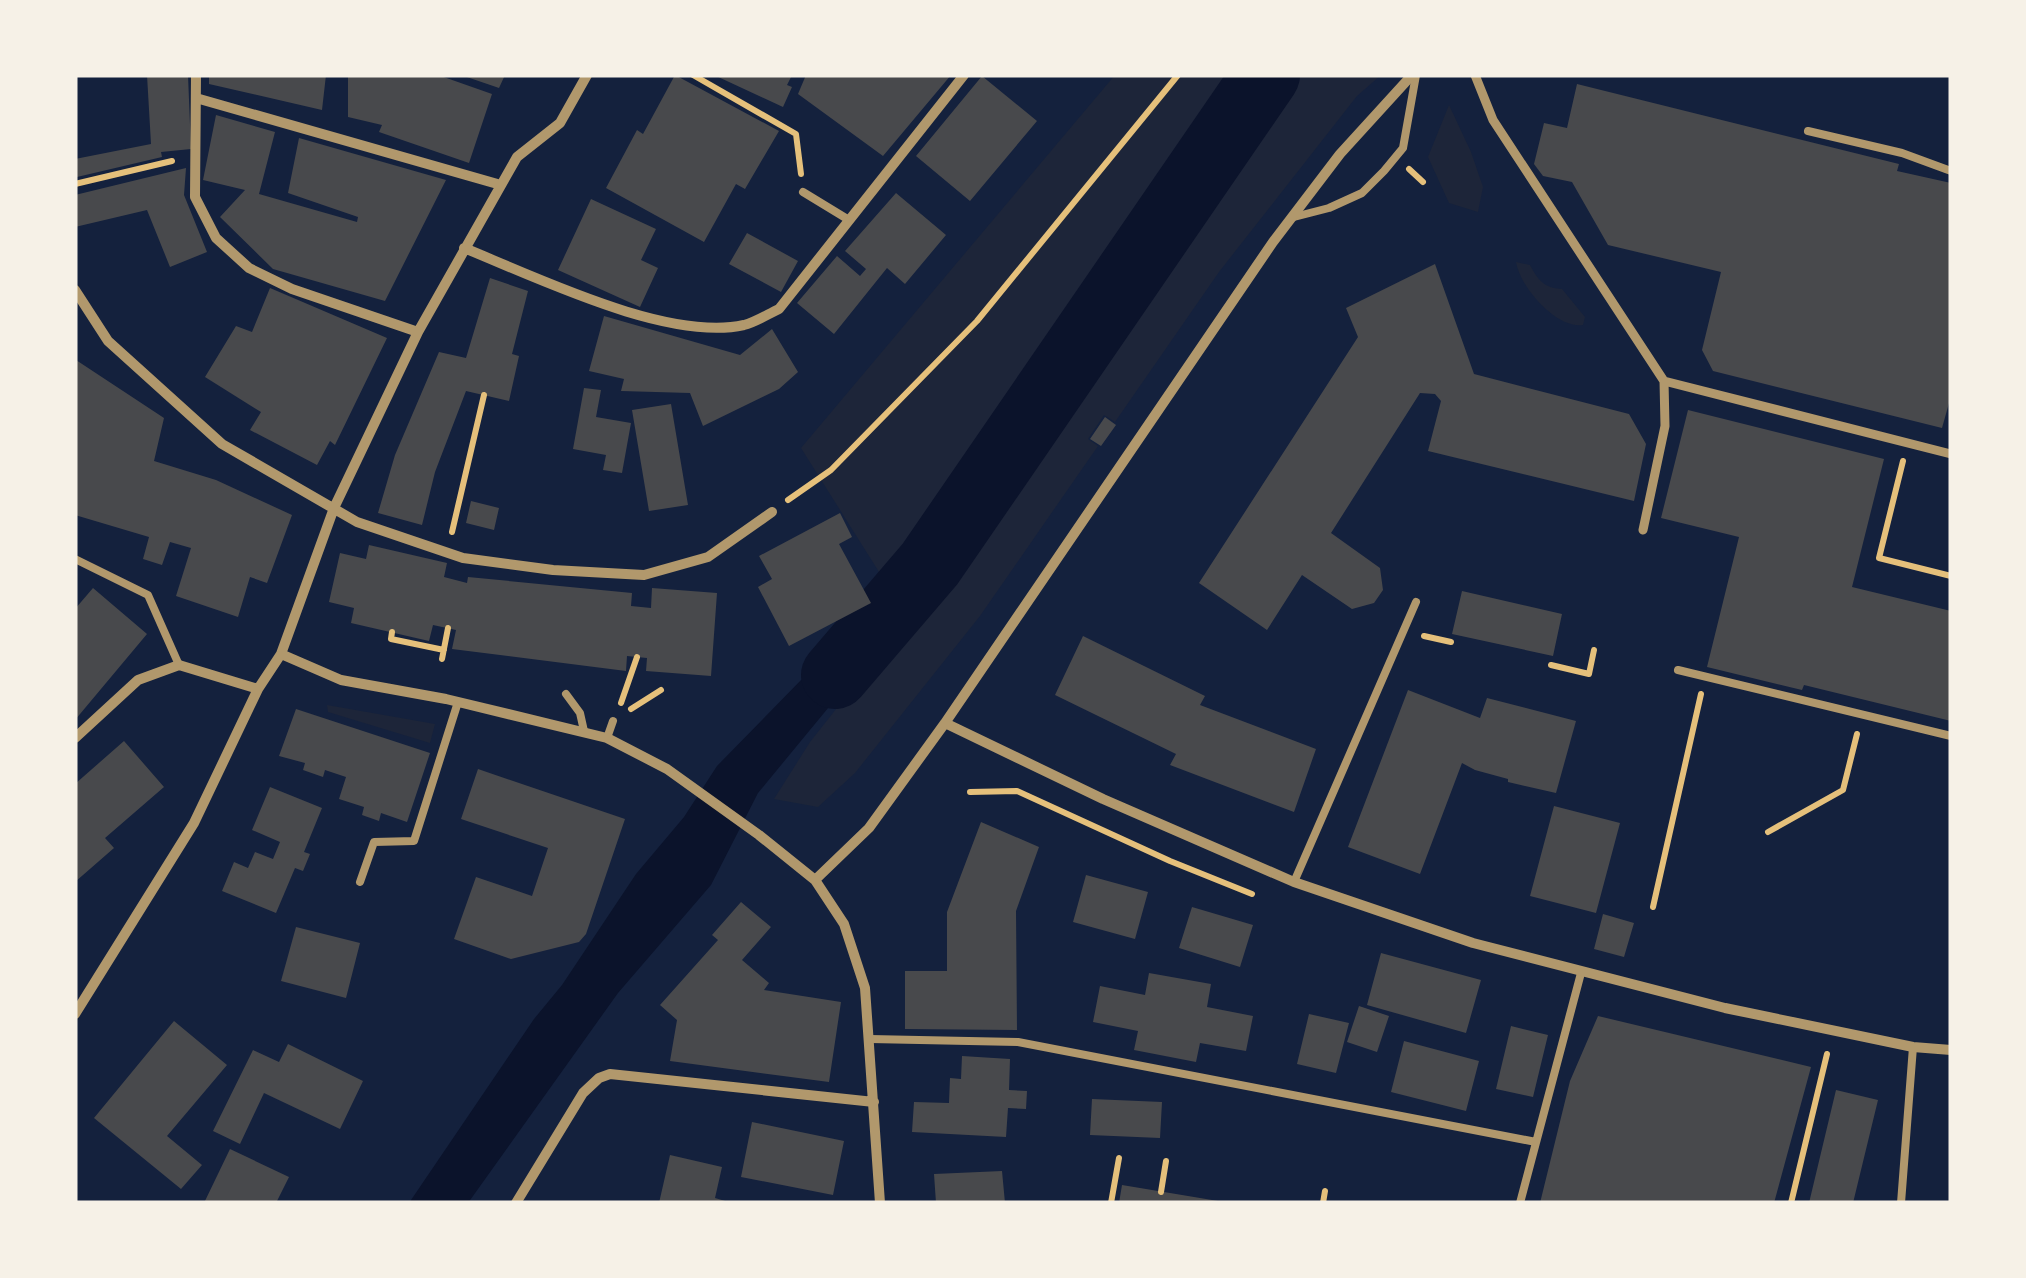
<svg xmlns="http://www.w3.org/2000/svg" width="2026" height="1278" font-family="Roboto,sans-serif">
<rect width="100%" height="100%" fill="#14213d"/>
<path fill="#1d2539" d="M1115,75H1381L1357,96L1219,272L1115,422L1104,415L1088,439L1098,446L980,616L855,773L818,807L774,799L810,742L908,618L801,448Z
M1449,105L1471,152L1483,187L1478,212L1449,203L1428,157Z
M1516,262L1530,265C1538,280 1544,288 1562,289L1585,317L1583,325C1556,329 1520,287 1516,262Z
M327,705L435,724L430,743L328,712Z"/>
<path fill="#0b132b" d="M885,594L904,616L758,793L711,885L618,993L468,1203H409L534,1019L562,985L636,874L684,817L717,766Z"/>
<g fill="none" stroke-linecap="round" stroke-linejoin="round">
<path stroke="#0b132b" stroke-width="68" d="M835,675L930,564L1266,75"/>
</g>
<path fill="#48494c" d="M147,75H188L191,149L161,152L162,157L77,177L75,159L151,144Z
M209,75H326L322,110L209,84Z
M348,75H438L492,94L469,163L379,132L382,125L348,117Z
M461,75H505L499,88Z
M675,75L779,131L745,189L736,184L704,242L606,188L637,130L643,134Z
M714,75H792L787,85L792,87L783,107Z
M806,75H951L883,156L798,94Z
M982,76L1037,121L970,201L916,156Z
M1577,84L1899,164L1897,171L1951,183V396L1942,428L1713,371L1702,350L1721,272L1608,245L1572,182L1543,176L1534,164L1544,123L1567,128Z
M216,115L275,132L259,194L357,222L358,217L288,193L299,138L446,180L385,301L273,269L220,217L245,190L203,180Z
M186,168L184,195L207,252L170,267L147,210L75,227V195Z
M896,193L946,235L905,284L887,268L834,334L797,303L837,256L860,276L866,269L845,251Z
M591,199L656,229L641,260L658,268L640,307L558,270Z
M747,233L798,261L781,292L729,264Z
M1435,264L1474,374L1629,414L1646,444L1634,501L1428,451L1441,401L1435,394L1420,393L1331,533L1380,568L1383,590L1374,603L1352,609L1302,575L1267,630L1199,583L1358,337L1346,308Z
M490,278L528,291L512,354L519,356L509,401L466,391L435,472L422,525L378,513L395,455L439,352L466,358Z
M270,288L387,338L335,445L330,441L317,465L250,430L261,412L205,377L236,326L252,332Z
M604,316L740,355L772,329L798,372L779,389L703,426L690,393L621,391L624,379L589,371Z
M76,360L164,418L154,461L216,480L292,515L267,583L250,577L238,617L176,596L191,548L170,542L162,565L143,559L149,537L75,515Z
M584,388L601,390L596,417L631,423L622,473L603,470L606,455L573,449Z
M671,404L688,505L649,511L632,410Z
M1688,410L1884,459L1852,587L1951,611V721L1804,685L1802,690L1707,667L1739,537L1661,518Z
M1105,417L1116,425L1101,446L1090,439Z
M471,501L499,508L494,530L466,523Z
M840,513L852,537L839,544L871,603L789,646L758,587L772,579L759,556Z
M369,545L447,563L444,577L467,583L468,577L632,593L631,606L651,608L652,588L717,593L711,676L646,671L647,658L627,656L626,671L452,649L456,630L433,625L429,641L351,623L354,608L329,602L340,553L366,559Z
M93,588L147,634L75,720V609Z
M1462,591L1562,614L1553,656L1452,634Z
M1083,636L1205,696L1200,705L1316,749L1294,812L1170,765L1176,754L1055,695Z
M1408,690L1480,718L1487,698L1576,721L1556,793L1508,782V779L1475,770L1462,763L1420,874L1348,847Z
M296,709L430,753L407,822L381,813L379,821L362,815L364,807L339,799L346,777L325,770L323,777L303,770L305,763L279,756Z
M124,741L164,787L105,838L114,848L75,882V784Z
M478,769L625,819L586,934L579,942L511,959L454,939L476,877L532,896L548,848L461,819Z
M270,787L322,808L304,852L310,854L303,871L295,868L276,913L222,891L234,862L248,868L255,852L273,859L280,842L252,830Z
M1554,806L1620,823L1596,913L1530,896Z
M981,822L1039,847L1016,911L1017,1030L905,1029V971H947V912Z
M1086,875L1148,892L1135,939L1073,922Z
M741,902L771,927L742,960L769,983L764,990L841,1002L829,1082L670,1061L677,1020L660,1005L718,940L712,935Z
M1192,907L1253,925L1240,967L1179,948Z
M1603,914L1634,923L1624,957L1594,949Z
M296,927L360,943L346,998L281,981Z
M1381,953L1481,980L1466,1033L1367,1005Z
M1149,973L1211,984L1207,1007L1253,1016L1246,1051L1200,1043L1196,1062L1134,1050L1138,1031L1093,1022L1100,986L1145,995Z
M1359,1006L1389,1016L1377,1052L1347,1042Z
M1309,1014L1349,1023L1336,1073L1297,1064Z
M1598,1016L1811,1067L1774,1203H1540L1570,1081Z
M174,1021L227,1065L167,1136L202,1165L181,1189L94,1118Z
M1511,1026L1548,1035L1533,1097L1496,1089Z
M1404,1041L1479,1061L1466,1111L1391,1092Z
M288,1044L363,1081L340,1129L264,1093L240,1144L213,1131L253,1050L279,1062Z
M962,1056L1010,1059L1009,1090L1027,1091L1026,1109L1008,1108L1006,1137L912,1132L914,1102L949,1103L950,1078L961,1079Z
M1836,1090L1878,1100L1853,1203H1809Z
M1092,1099L1162,1102L1160,1138L1090,1135Z
M752,1122L844,1141L833,1195L741,1177Z
M230,1149L289,1177L276,1203H204Z
M670,1155L722,1167L715,1198L732,1203H659Z
M1002,1171L1005,1203H936L934,1174Z
M1122,1185L1218,1201V1203H1119Z"/>
<g fill="none" stroke-linecap="round" stroke-linejoin="round">
<path stroke="#e5c07b" stroke-width="6" d="M693,75L796,134L801,174
M1409,169L1423,182
M75,184L172,161
M1903,461L1879,558L1951,576
M788,500L831,470L977,321L1178,75
M452,532L484,395
M392,632L391,639L444,650
M1424,636L1451,642
M442,659L448,628
M1551,665L1589,674L1594,650
M621,703L637,657
M631,709L661,690
M970,792L1017,791L1170,861L1252,894
M1768,832L1843,790L1857,734
M1653,907L1701,694
M1161,1192L1166,1161
M1111,1203L1119,1158
M1323,1203L1325,1191
M1791,1203L1827,1054"/>
<path stroke="#b1986c" stroke-width="8" d="M1808,131L1902,153L1951,171
M803,192L849,220
M1294,217L1329,208L1362,193L1384,171L1403,148L1416,75
M75,559L148,595L179,665
M1678,670L1951,736
M566,694L580,713L584,731
M607,738L613,721
M360,882L374,842L414,841L458,702
M1294,882L1416,602
M870,1039L1018,1042L1536,1142
M1520,1203L1581,973
M1901,1203L1913,1047"/>
<path stroke="#b1986c" stroke-width="9" d="M1475,75L1493,120L1664,381L1951,454
M1643,530L1665,426L1664,381"/>
<path stroke="#b1986c" stroke-width="10" d="M196,75L195,197L216,238L249,268L292,289L418,332
M196,98L501,185
M464,248C536,277 668,342 744,325C756,322 768,314 779,309L964,75
M75,290L108,341L222,444L357,522L463,558L553,570L644,575L708,557L772,512
M281,654L341,680L446,699L607,738L667,769L759,835L815,880L844,924L865,988L880,1203
M945,723L1103,799L1294,882L1473,943L1725,1008L1913,1047L1951,1050
M75,738L138,680L179,665L258,689
M815,880L869,828L945,723L1273,242L1340,154L1412,75
M75,1014L194,823L258,689L281,654L334,508L418,332L517,157L560,123L587,75
M516,1203L583,1093L599,1078L610,1074L874,1102"/>
</g>
<rect width="2026" height="1278" fill="none" stroke="#f6f1e7" stroke-width="155"/>
</svg>
